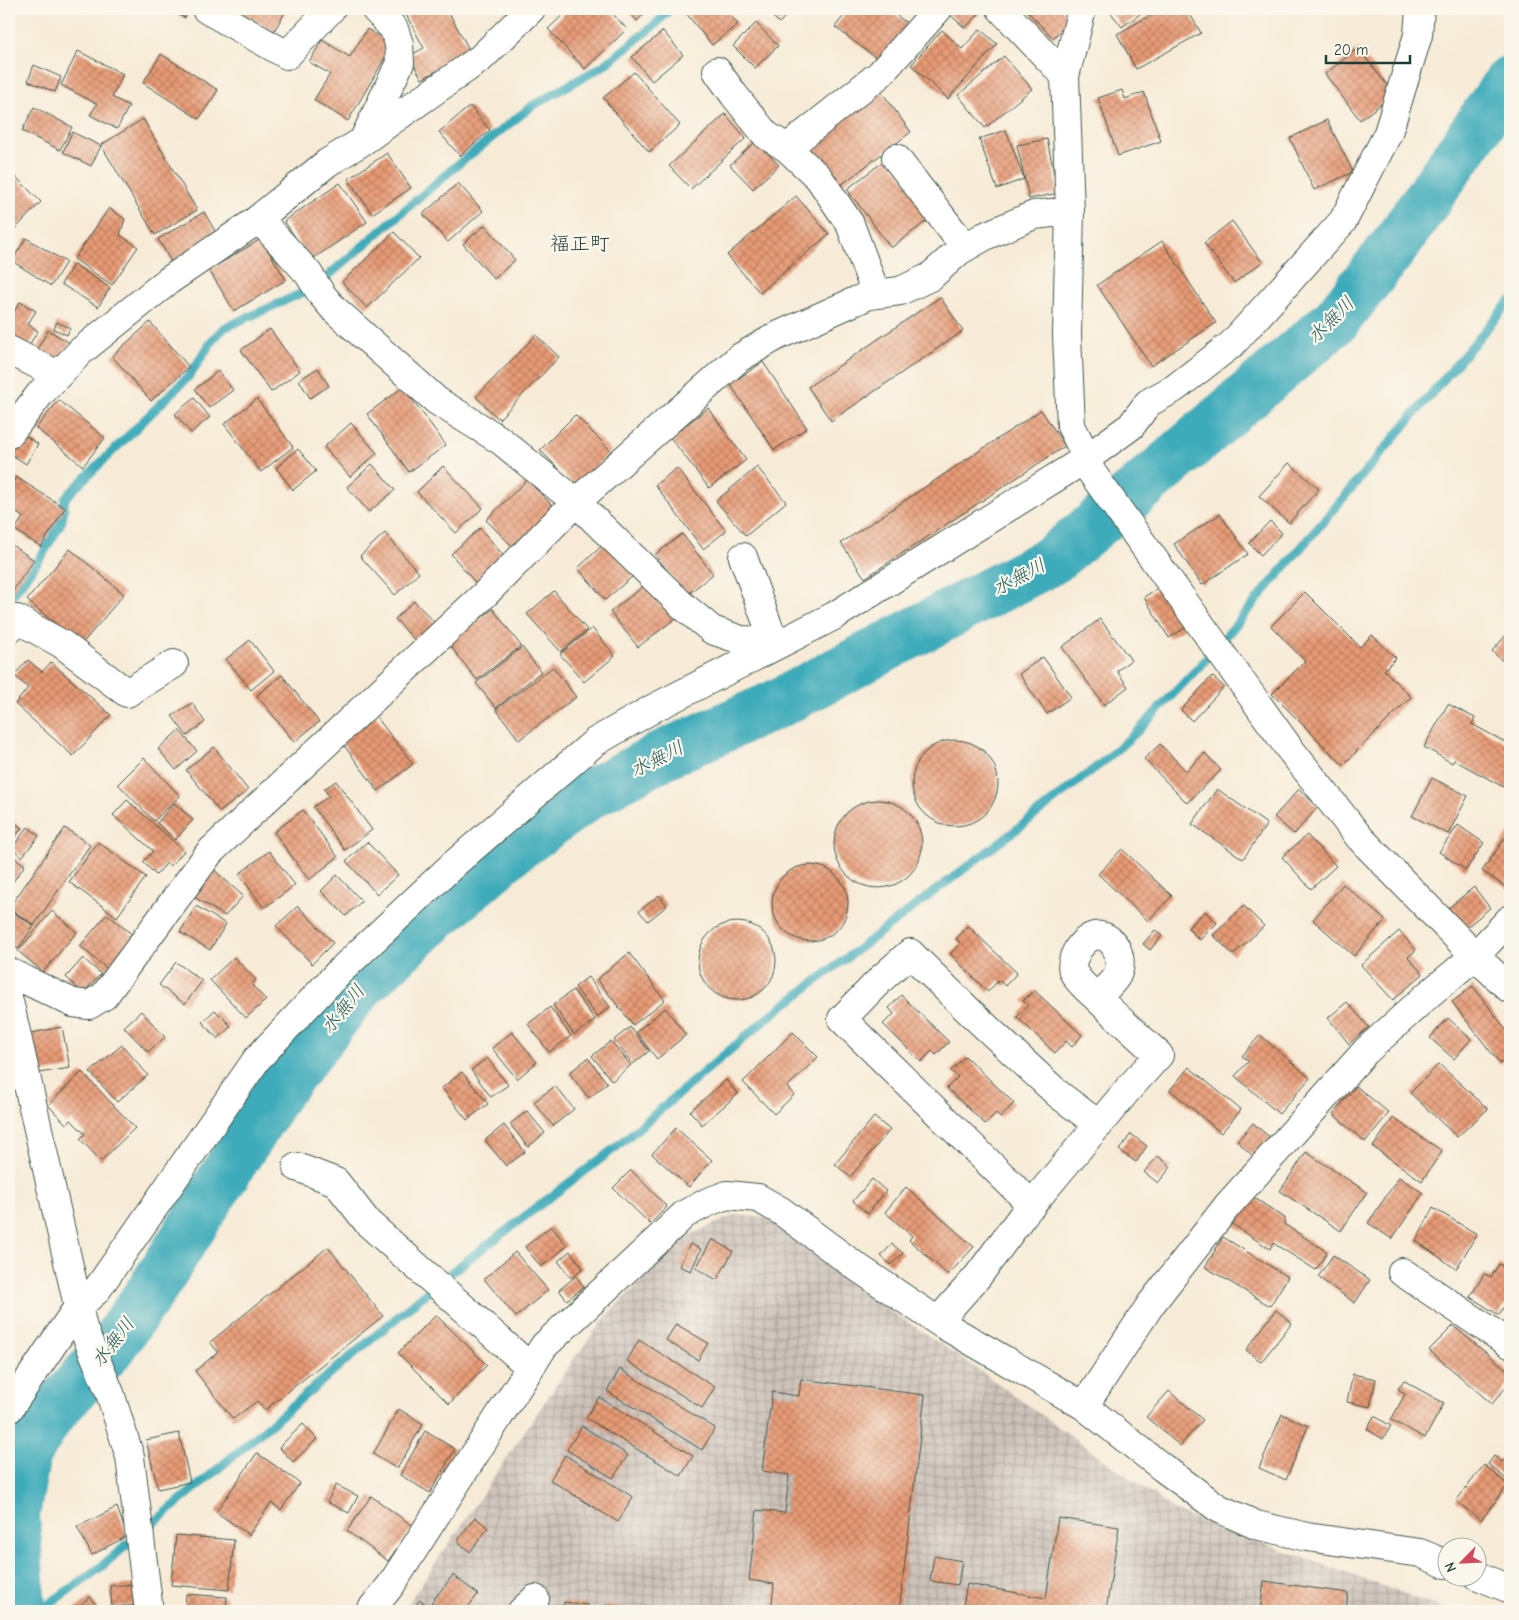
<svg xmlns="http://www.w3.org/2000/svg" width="1519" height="1620" font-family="'Comic Neue','Klee One',sans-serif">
<defs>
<pattern id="industrial-grid" width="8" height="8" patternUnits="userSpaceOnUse" patternTransform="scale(1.25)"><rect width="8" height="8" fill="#cdc2b9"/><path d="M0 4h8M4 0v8" fill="none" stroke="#a69f97"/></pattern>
<pattern id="building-cross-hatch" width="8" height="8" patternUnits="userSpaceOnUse" patternTransform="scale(1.25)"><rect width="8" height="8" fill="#e89a75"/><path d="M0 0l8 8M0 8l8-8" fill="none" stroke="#bb7f61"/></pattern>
</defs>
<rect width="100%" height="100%" fill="#fbf7ec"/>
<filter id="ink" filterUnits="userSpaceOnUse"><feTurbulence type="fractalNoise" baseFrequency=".02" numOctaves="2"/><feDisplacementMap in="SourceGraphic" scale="10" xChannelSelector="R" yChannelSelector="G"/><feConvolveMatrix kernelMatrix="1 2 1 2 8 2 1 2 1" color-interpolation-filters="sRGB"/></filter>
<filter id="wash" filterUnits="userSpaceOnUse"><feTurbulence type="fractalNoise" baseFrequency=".0096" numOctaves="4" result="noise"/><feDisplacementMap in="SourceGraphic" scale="20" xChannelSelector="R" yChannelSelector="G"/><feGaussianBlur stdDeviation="1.12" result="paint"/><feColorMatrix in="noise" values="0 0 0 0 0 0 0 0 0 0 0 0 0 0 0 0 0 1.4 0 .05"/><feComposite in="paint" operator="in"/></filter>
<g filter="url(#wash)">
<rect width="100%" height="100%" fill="#f7ebd7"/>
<path fill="url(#industrial-grid)" d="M734,1215L769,1218L848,1283L965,1360L1177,1512L1452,1611H403L576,1356L609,1313L686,1237Z"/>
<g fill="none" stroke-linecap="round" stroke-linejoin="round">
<path stroke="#3cabba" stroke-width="9" d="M9,600L43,554L62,521L65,498L189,376L214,338L224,328L302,293L322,281L456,166L532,106L603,66L656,24L670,9
M149,1527L445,1277L615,1148L771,1015L1025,823L1104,761L1139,730L1211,654L1510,301
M39,1611L97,1570L128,1544"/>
<path stroke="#3cabba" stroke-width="50" d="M21,1611L15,1514L26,1455L49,1416L108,1351L151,1291L276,1094L360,986L414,936L514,849L590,794L669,752L777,704L1052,560L1137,491L1336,320L1396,244L1510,80"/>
</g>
<g id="blocks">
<path fill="url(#building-cross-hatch)" d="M165,9H189L185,18Z
M234,9H287L274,31Z
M408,9H447L471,53L422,79L409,56L424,48L404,11Z
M569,9H608L627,29L585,69L548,29Z
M626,9H649L637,21Z
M688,9H725L738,24L712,45L685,12Z
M765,9H793L779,23Z
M849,9H888L908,24L880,61L835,27Z
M950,9H984L965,28L947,12Z
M1027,9H1062L1072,19L1053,38L1026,10Z
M1108,9H1147L1122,27Z
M1162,9H1187L1201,33L1136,69L1117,34Z
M756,23L778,46L755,68L733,46Z
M367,29L393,44L348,121L314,100L330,74L309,62L322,40L350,57Z
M980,29L997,44L948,99L911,65L942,30L962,49Z
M663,31L683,55L652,81L632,57Z
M1358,48L1394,94L1360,120L1325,74Z
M78,51L123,74L112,97L129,106L117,129L90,115L97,104L61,85Z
M161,54L218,90L199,119L143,83Z
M1004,56L1032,89L985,128L958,95Z
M34,65L61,77L55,92L28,81Z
M634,72L680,125L649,152L603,98Z
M878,87L911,132L837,188L803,143Z
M1122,90L1125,99L1144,92L1161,141L1118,156L1098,98Z
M470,106L490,130L460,156L439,132Z
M34,107L72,127L60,150L22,131Z
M725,114L746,138L691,189L669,166Z
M143,119L197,210L155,235L101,145Z
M1327,120L1353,172L1314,190L1290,138Z
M1006,130L1024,179L997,189L979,139Z
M72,132L101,146L91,166L63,152Z
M1047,139L1058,193L1029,199L1017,145Z
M756,141L779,165L753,189L730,165Z
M387,153L411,188L372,214L348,179Z
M888,158L932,217L891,248L847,189Z
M9,170L41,202L15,229L9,223Z
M340,183L367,222L311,260L284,221Z
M458,183L483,211L448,242L423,214Z
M796,196L829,234L760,293L727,255Z
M109,208L125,219L120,235L138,247L112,285L74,259Z
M204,212L219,238L173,265L158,239Z
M1232,221L1262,262L1234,283L1204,243Z
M485,225L515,260L494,279L463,244Z
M394,232L419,258L367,308L342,282Z
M26,238L66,262L51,286L12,261Z
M261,239L286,280L234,311L209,270Z
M1162,241L1216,323L1151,366L1097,285Z
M74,264L110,288L98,307L61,284Z
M940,297L963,331L831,421L808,387Z
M20,302L36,311L28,324L38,331L22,356L9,347V320Z
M57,322L70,328L67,335L54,329Z
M150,322L189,367L151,401L112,356Z
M270,329L300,371L271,392L241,350Z
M48,330L70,343L55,369L33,357Z
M536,335L559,357L499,419L476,397Z
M763,362L807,428L774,450L730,384Z
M318,368L329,386L310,398L299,380Z
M218,371L233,390L209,408L195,389Z
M403,387L446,445L409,472L367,414Z
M194,398L210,417L191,433L175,414Z
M257,399L293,447L261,472L224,424Z
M59,400L105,438L83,466L36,428Z
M708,408L746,460L709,488L670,437Z
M1041,410L1065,446L865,578L841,543Z
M575,415L611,451L576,486L540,450Z
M351,423L377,453L350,477L324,447Z
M16,430L38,444L26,464L9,453V442Z
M298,449L316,471L293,490L276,468Z
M1289,463L1319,489L1289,523L1259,496Z
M372,464L395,490L369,512L347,487Z
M443,466L483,508L456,533L417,492Z
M757,467L786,502L746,536L716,501Z
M677,468L726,531L703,549L655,485Z
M16,477L65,508L41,547L15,530L23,517L9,508V489Z
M527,480L557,510L516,550L486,520Z
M1220,514L1248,554L1202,585L1174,544Z
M1270,521L1282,533L1261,555L1249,543Z
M480,528L508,561L478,586L451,554Z
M385,533L419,573L395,595L360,556Z
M682,534L713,574L687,595L655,555Z
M606,542L634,575L605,600L578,568Z
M9,543L34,560L12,592L9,590Z
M70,549L124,594L81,645L27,600Z
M649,582L676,618L638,647L610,612Z
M1161,586L1187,627L1169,638L1144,597Z
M554,591L587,630L561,652L527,614Z
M1305,592L1360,647L1372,635L1396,658L1384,670L1411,697L1343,765L1272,694L1305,661L1271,626Z
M414,601L440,628L421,647L395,619Z
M493,609L521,646L477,680L448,643Z
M1100,619L1131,660L1117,671L1128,687L1104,705L1062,647Z
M592,628L615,656L584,682L560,654Z
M1510,631V668L1492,651Z
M250,640L274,671L251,690L226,659Z
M522,647L541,672L496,708L476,683Z
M1043,657L1071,697L1047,714L1019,674Z
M28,660L42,672L51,662L111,715L73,756L15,704L28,688L14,675Z
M553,667L576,697L519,740L496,709Z
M282,675L319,722L294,742L257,695Z
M1212,676L1224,687L1192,721L1181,710Z
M192,703L205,722L187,736L172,716Z
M1448,704L1475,718L1472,724L1510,745V783L1507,789L1454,760L1452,763L1424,747Z
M371,710L413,764L378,791L337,736Z
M179,730L197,751L176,770L158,749Z
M912 783a43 43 0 1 1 86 0a43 43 0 1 1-86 0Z
M1160,744L1186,771L1205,753L1221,770L1187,803L1144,759Z
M214,747L248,790L220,812L186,770Z
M144,758L180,796L154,821L118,784Z
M1432,778L1468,796L1448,834L1412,816Z
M336,781L372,830L345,850L313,807L329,796L324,789Z
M1217,789L1267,824L1243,859L1192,824Z
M1299,789L1318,807L1294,834L1274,817Z
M127,800L184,851L171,866L167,863L156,875L143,862L153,851L113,815Z
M834 844a44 44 0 1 1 88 0a44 44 0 1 1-88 0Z
M174,803L193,820L175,840L157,823Z
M303,810L338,857L309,880L274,832Z
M13,822L22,828L9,845V828Z
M1458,825L1484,843L1466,870L1439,852Z
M28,827L39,836L22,857L12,848Z
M65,828L90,845L34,925L9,908Z
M1510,831V890L1482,871Z
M1307,835L1336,866L1311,889L1282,857Z
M98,842L146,877L117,917L69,882Z
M367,842L398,875L377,894L346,861Z
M1122,849L1172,896L1148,921L1098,874Z
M269,851L295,885L264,908L239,874Z
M9,854L25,865L9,887Z
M772 903a38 38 0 1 1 76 0a38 38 0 1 1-76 0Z
M212,868L243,896L225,916L191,895Z
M337,875L362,901L346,916L321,891Z
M1343,884L1385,920L1354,956L1313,920Z
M1474,887L1490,908L1462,931L1446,910Z
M659,895L667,906L648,921L639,911Z
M196,906L226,924L210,950L180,932Z
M298,906L333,943L312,964L276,926Z
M1244,906L1264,926L1233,955L1213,935Z
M10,910L34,926L18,949L9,943V912Z
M52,911L77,932L43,972L18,951Z
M1205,911L1217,923L1200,940L1188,928Z
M107,914L134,936L107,969L80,946Z
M698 961a39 39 0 1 1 78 0a39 39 0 1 1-78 0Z
M968,926L1017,973L1005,986L999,980L988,992L950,954L960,943L956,939Z
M1155,930L1162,936L1150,950L1143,944Z
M1399,931L1416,950L1408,957L1423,974L1393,1000L1361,965Z
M629,953L665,1000L633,1025L597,979Z
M234,957L256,980L252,985L266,1000L246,1018L210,980Z
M83,958L101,974L83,993L66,977Z
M176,962L202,981L185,1004L159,985Z
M588,977L610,1007L597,1017L575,987Z
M1473,986L1510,1035V1055L1500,1064L1452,1002Z
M573,990L595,1020L574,1035L553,1005Z
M1034,990L1082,1035L1072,1047L1066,1041L1055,1053L1017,1017L1028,1005L1023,1001Z
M901,995L949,1042L936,1055L932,1051L921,1062L883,1024L894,1014L889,1008Z
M1347,1002L1369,1027L1349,1044L1328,1018Z
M550,1007L571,1036L549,1052L528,1024Z
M665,1008L686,1035L657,1059L636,1032Z
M215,1010L231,1026L218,1039L202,1022Z
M141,1011L165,1037L148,1052L124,1027Z
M1448,1018L1471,1039L1454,1059L1430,1038Z
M62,1027L70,1068L39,1073L31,1033Z
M630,1027L649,1051L633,1064L614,1040Z
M512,1032L537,1062L517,1079L492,1048Z
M793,1032L818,1057L787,1087L794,1095L774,1114L743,1082Z
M1260,1035L1310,1078L1279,1114L1235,1076L1249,1061L1242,1056Z
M611,1041L631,1065L612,1081L592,1056Z
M122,1045L148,1075L117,1102L90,1072Z
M965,1056L1014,1103L1000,1118L996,1113L985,1124L947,1088L958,1077L951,1071Z
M487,1058L508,1085L491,1097L471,1070Z
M588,1058L607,1083L589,1098L569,1073Z
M1439,1064L1488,1109L1457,1137L1410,1093Z
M1189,1067L1241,1110L1221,1133L1170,1090Z
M82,1072L135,1128L101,1161L80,1139L85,1134L71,1120L66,1124L48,1105Z
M462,1072L488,1104L467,1120L442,1088Z
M726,1080L738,1094L702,1125L690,1111Z
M555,1086L574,1109L553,1126L534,1102Z
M1356,1086L1389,1113L1365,1142L1333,1114Z
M527,1111L545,1133L528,1147L510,1124Z
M874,1117L890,1130L850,1177L835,1164Z
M1393,1118L1442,1151L1422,1181L1373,1147Z
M1253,1123L1273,1140L1256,1159L1237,1141Z
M504,1125L525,1152L506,1166L485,1140Z
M676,1128L712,1160L689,1187L652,1154Z
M1131,1134L1147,1146L1136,1162L1119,1150Z
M1306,1152L1367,1192L1341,1231L1280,1191Z
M1158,1156L1171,1167L1158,1183L1144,1172Z
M631,1170L667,1207L650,1224L613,1188Z
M1399,1177L1423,1193L1392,1239L1368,1223Z
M872,1179L886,1191L868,1214L853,1201Z
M906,1187L974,1247L948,1275L909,1240L912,1236L885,1212Z
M1250,1195L1285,1218L1284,1224L1327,1252L1316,1270L1273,1243L1270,1249L1232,1224Z
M1433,1208L1477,1234L1456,1269L1416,1241Z
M551,1226L567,1246L541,1267L525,1247Z
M1223,1237L1288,1277L1270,1306L1205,1267Z
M712,1239L733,1251L717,1280L696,1268Z
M690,1244L701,1249L691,1271L679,1266Z
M892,1244L903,1253L891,1265L881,1256Z
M328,1247L383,1316L265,1410L257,1401L233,1419L195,1371L218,1352L210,1342Z
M570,1251L583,1268L571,1278L558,1261Z
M515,1252L548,1290L516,1317L484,1279Z
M1333,1255L1370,1280L1355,1303L1318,1277Z
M1499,1264L1510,1271V1296L1499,1315L1470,1297L1484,1274L1491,1277Z
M576,1276L584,1287L567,1300L559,1290Z
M1276,1310L1292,1323L1261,1362L1246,1350Z
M436,1315L487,1365L449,1404L398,1353Z
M676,1324L708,1343L698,1360L666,1340Z
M1453,1326L1510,1372V1382L1492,1404L1429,1350Z
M639,1340L715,1387L702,1408L627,1361Z
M620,1369L715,1428L702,1450L607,1391Z
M1353,1374L1376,1379L1370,1407L1347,1402Z
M801,1379L925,1395L899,1611H771L774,1584L749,1580L757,1510L785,1513L789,1475L762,1471L772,1392L799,1396Z
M1404,1380L1411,1385L1444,1403L1425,1438L1391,1420L1405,1394L1398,1389Z
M1169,1391L1203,1420L1180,1446L1146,1417Z
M599,1397L693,1456L681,1476L586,1418Z
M399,1409L423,1424L397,1469L373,1454Z
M1282,1414L1308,1426L1286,1480L1259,1468Z
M1374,1416L1391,1426L1383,1439L1367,1429Z
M303,1424L317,1439L293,1462L279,1447Z
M582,1426L628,1455L613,1478L567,1450Z
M425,1431L455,1449L430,1493L400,1475Z
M179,1433L190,1482L158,1489L146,1440Z
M257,1453L300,1483L281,1510L271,1503L249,1535L216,1512Z
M565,1455L633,1497L618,1522L550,1480Z
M1494,1456L1502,1462L1507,1456L1510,1459V1482L1488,1464Z
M1484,1465L1508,1485L1481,1520L1456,1501Z
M336,1485L358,1496L349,1513L327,1502Z
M371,1496L413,1526L388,1561L347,1531Z
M117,1507L127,1536L92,1555L77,1527Z
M475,1517L488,1528L470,1552L457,1541Z
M1058,1518L1119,1527L1106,1611H962L967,1584L1046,1598Z
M176,1535L234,1540L229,1590L171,1585Z
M934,1556L962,1561L958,1585L930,1581Z
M453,1575L478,1594L465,1611H442L431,1603Z
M1264,1581L1348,1593L1346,1611H1260Z
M137,1584L139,1605L112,1607L110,1586Z
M186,1594L227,1597L226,1611H185Z
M90,1597L98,1608L95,1611H77L75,1609Z
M420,1600L435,1611H411Z
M564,1602L588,1605L587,1611H563Z
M605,1605L631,1608V1611H604Z"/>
</g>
</g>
<g filter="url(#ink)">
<use href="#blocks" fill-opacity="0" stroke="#3f574c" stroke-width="1"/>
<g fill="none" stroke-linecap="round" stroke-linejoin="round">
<defs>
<path id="minor" d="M206,9L287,55L331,9
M1001,9L1065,76L1070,211L1067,335L1071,426L1087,458L1092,473L1289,748L1360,838L1475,956L1510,989
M717,71L734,95L766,135L787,148L819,178L850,224L876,294
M1065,76L1082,9
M364,139L400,63L399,44L394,29L375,9
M787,148L880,74L938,9
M896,158L965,247
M9,350L58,375
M9,434L40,394L81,351L168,281L253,223L327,163L363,141L481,58L531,9
M743,557L774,642
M9,629L17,619L62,644L127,693L174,664
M782,642L741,640L712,630L682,605L576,502L739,358L777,336L869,295L900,291L930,277L959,251L985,236L1034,215L1070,211
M9,972L73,1003L89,1005L104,996L210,852L484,595L576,502L500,440L437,401L334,309L322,295L308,273L259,219
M9,1001L83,1328L110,1393L130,1457L149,1611
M297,1167L336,1182L368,1223L530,1367
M1032,1205L842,1019L882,978L910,953L971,1013L1058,1094L1099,1125
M1402,1272L1510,1344
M938,1321L978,1276L1023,1215L1130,1087L1159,1055C1139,1037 1119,1019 1099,1000C1092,993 1081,985 1075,975C1068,965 1076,949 1085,941C1107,923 1127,954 1117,975C1113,983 1103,991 1097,997
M1084,1406L1151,1304L1228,1205L1366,1051L1429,994L1475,956L1510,919
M9,1409L78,1307L96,1291L257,1059L338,973L454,864L595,742L654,708L834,616L1087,458L1131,426L1148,403L1175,388L1232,344L1343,221L1388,133L1418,35L1420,9
M1476,1575L1510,1589
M370,1611L391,1585L544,1346L685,1214L708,1202L727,1195L758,1198L781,1211L854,1265L942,1324L1084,1406L1163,1468L1218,1508L1256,1525L1307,1537L1420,1553L1446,1564
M522,1611L535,1599"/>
</defs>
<use href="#minor" stroke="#3f574c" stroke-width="30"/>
<use href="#minor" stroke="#fff" stroke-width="28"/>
</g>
</g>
<g text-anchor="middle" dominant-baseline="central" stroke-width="4.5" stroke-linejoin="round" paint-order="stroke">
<g font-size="19" font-style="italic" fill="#285e5c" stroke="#fbf7ec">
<text transform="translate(1331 320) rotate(-45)">水無川</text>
<text transform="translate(1019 577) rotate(-28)">水無川</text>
<text transform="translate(657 759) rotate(-27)">水無川</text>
<text transform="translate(343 1009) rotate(-51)">水無川</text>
<text transform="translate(113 1342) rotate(-52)">水無川</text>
</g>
<g font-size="20" fill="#1f3d34" stroke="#fbf7ec">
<text x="580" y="243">福正町</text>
</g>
</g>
<rect width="1519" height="1620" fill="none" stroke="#fbf7ec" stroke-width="30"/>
<g transform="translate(1462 1562) rotate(246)"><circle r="24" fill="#fbf7ec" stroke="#a3ada2"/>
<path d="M0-4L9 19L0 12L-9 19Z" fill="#d1495b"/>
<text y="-8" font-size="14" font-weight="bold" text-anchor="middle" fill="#1f3d34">N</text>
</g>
<path d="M1326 55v8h84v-8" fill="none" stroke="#1f3d34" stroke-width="2.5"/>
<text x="1334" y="55" font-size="15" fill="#1f3d34" stroke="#fbf7ec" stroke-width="4" paint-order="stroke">20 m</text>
</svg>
